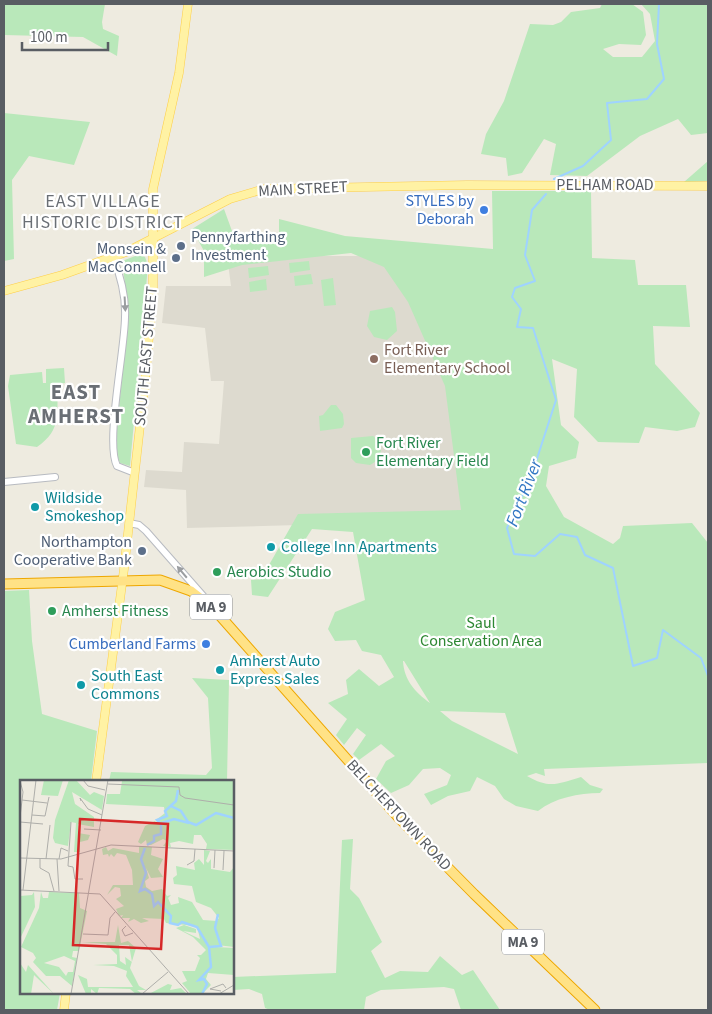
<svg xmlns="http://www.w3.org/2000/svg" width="712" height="1014" font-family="'Source Sans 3',sans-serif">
<rect width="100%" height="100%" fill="#eeebe0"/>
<path fill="#dddacf" d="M227,256H494L517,509L298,525L187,528L186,490L144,487L146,470L182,472L184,442L219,444L224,381H211L205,328L162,323L166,286H231Z"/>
<path fill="#b9e8ba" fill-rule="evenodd" d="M4,4H105L102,22L103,29L119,36L117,56L83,37L4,35Z
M602,4H632L643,12L646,35L641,45L619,44L603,49L613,57H642L655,41L650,14L641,4H708V133L691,135L678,119L640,136L587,176L550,175L556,144L544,139L522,173L508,176L506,158L481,154L486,134L504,101L530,24L553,25L561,22L571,12L600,8Z
M4,113L90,122L74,165L29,156L12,180L14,259L4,261Z
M708,161V181L684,182Z
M492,191H591L592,258L635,260L638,285H686L690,327L653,326L655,364L700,413L695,427L677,431L645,427L639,443L598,442L574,417L577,369L552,359L561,425L579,442L576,458L549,466L546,486L564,517L613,544L620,538L623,526L692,523L708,543V763L544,769L545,776L536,773L527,776C550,789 557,784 581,777L590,785L603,789L600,793C579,793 554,798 538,811L516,806L504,799L495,786L477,777L470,791L448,796L431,805L424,794L447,785L451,775L440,768L423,769L409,785L391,793L376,779L386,761L395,756L381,744L359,760L353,754L366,735L357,728L344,745L336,735L347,719L328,703L348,694L346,680L359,669L379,686L394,677L381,655L362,651L356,640L335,641L328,629L335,612L365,600L353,532L312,529L268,597L252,595L251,580L261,579L298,514L461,510L445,386L408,302L384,267L351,253L242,265L204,277V251L192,229L224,209L236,242L279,237V219L345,236L493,249ZM403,661H404L430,703C415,692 404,680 403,661ZM440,711L505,713L518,754L452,721Z
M138,255L145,257L148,265L130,466L120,463L115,450L123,366L126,291L122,261Z
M309,261L310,270L290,273L289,263Z
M268,266L269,275L249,278L248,268Z
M311,274L313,284L295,286L294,276Z
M333,278L336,305L324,306L321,280Z
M266,279L267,290L250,292L249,282Z
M392,307L395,312L397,331L387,340L374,337L367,326L370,311Z
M64,368L65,383L58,384C56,413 63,429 37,447L16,444L8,386L10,375L42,372L43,383H46V369Z
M331,405H336L343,414L344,424L342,428L320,431L319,416L323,415Z
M373,436C384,445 384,458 370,465L356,463L351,458V438Z
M29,590L32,641L42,714L97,731L91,781L21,782V993H60L57,1010H4V591Z
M192,678L229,680L227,781H109L111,772L206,775L212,768L208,698Z
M353,839L350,889L359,898L382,942L371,951L385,978L400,971L428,972L440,956L462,975L473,970L500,1010H461L454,989L444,987L381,990L366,997L364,1010H270L265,1008L262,994L249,989L233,990V977L336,973L342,840Z"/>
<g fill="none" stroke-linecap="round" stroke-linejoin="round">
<path stroke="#9fd3ff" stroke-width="2" d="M554,179L583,166L611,140L607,103L647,99L664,79L657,44L659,4
M546,194L532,210L525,255L535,281L515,288L512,297L521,309L517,327L533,328L556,400L531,477L507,528L514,554L535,556L560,534L577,537L585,555L613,568L633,666L657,658L663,630L701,658L708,676"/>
<defs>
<path id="minor" d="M113,257C121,277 126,296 125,317C125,349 105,443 117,466L135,473
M4,482L55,477
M129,523L139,525L146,531L205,598"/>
<path id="major" d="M4,291L62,275L126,252L230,199L264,189L467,185L708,186
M96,782L124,569L145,381L153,291V189L179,73L188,4
M64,1010L66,993"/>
<path id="highway" d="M4,584L160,580L191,591L214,609L399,818L474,894L595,1010"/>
</defs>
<use href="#minor" stroke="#b8bbc1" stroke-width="8"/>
<use href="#major" stroke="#fecf48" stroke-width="9"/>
<use href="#highway" stroke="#eea700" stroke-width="11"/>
<use href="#minor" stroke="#fff" stroke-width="6"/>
<use href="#major" stroke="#fff2a4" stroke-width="8"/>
<use href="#highway" stroke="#ffe286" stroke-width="9"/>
</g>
<defs><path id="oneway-solid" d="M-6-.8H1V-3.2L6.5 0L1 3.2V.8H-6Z" transform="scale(1.25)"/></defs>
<g fill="#9b9ea1">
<use href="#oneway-solid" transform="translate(125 304) rotate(87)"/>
<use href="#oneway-solid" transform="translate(182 572) rotate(-130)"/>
</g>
<g fill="#3f7fe0" stroke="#fff" stroke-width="2">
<circle cx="484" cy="210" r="5"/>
<circle cx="206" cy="644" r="5"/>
</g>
<g fill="#5c6f8a" stroke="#fff" stroke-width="2">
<circle cx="181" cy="246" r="5"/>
<circle cx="176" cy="258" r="5"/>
<circle cx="142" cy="551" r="5"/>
</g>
<circle fill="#8d6e63" stroke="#fff" stroke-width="2" cx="374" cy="359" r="5"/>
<g fill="#2e9e5b" stroke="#fff" stroke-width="2">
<circle cx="366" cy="452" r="5"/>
<circle cx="217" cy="572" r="5"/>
<circle cx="52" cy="611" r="5"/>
</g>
<g fill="#0f9aa8" stroke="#fff" stroke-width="2">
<circle cx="35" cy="507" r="5"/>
<circle cx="271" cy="547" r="5"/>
<circle cx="220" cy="670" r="5"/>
<circle cx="81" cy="685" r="5"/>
</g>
<g text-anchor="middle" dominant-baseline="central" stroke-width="4.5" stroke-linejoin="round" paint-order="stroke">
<g fill="#fff" stroke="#8b8e92" stroke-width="1">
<rect x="190" y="594.5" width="42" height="25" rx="4"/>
<rect x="502" y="929.5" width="42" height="25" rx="4"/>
</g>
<g font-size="15" font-weight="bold" fill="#595d63">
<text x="211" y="607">MA 9</text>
<text x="523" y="942">MA 9</text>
</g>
<g font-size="16" fill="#595d63" stroke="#fff">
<text x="605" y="185">PELHAM ROAD</text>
<text transform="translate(303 189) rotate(-3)">MAIN STREET</text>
<text transform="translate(146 356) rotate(-85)">SOUTH EAST STREET</text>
<text transform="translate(399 815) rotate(47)">BELCHERTOWN ROAD</text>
</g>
<g font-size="16" fill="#366cbe" stroke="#fff" text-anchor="end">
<text x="474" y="201">STYLES by<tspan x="474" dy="18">Deborah</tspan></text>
<text x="196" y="644">Cumberland Farms</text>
</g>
<g font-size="16" fill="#4e5e75" stroke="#fff" text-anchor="end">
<text x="191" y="237" text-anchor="start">Pennyfarthing<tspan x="191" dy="18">Investment</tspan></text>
<text x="166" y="249">Monsein &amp;<tspan x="166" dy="18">MacConnell</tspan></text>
<text x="132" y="542">Northampton<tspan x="132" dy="18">Cooperative Bank</tspan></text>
</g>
<g font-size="16" fill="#785e54" stroke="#fff" text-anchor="start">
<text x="384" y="350">Fort River<tspan x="384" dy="18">Elementary School</tspan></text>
</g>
<g font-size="16" fill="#27864d" stroke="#fff" text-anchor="start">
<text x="376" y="443">Fort River<tspan x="376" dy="18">Elementary Field</tspan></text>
<text x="227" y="572">Aerobics Studio</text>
<text x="62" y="611">Amherst Fitness</text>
</g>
<g font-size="16" fill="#0d838f" stroke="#fff" text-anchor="start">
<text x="45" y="498">Wildside<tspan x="45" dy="18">Smokeshop</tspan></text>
<text x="281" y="547">College Inn Apartments</text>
<text x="230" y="661">Amherst Auto<tspan x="230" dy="18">Express Sales</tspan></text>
<text x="91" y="676">South East<tspan x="91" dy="18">Commons</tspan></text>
</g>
<g font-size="16" fill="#2d8732" stroke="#fff">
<text x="481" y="623">Saul<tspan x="481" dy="18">Conservation Area</tspan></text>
</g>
<g font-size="18" letter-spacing="1" fill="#6a6f75" stroke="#fff">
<text x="103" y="201">EAST VILLAGE<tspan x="103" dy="21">HISTORIC DISTRICT</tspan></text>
</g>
<g font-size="18" font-style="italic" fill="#3478c4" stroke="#fff">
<text transform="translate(524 493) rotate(-69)">Fort River</text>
</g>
<g font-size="21" font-weight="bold" letter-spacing="1" fill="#6a6f75" stroke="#fff">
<text x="76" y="392">EAST<tspan x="76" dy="24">AMHERST</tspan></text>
</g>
</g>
<g transform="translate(20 780)">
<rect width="214" height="214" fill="#eeebe0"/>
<path d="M24,0H43L38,16L21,15ZM49,0H56L70,15L74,12L84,16L82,30L52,12L55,24L74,37V47L58,44V53L70,55L68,60L60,62V72H54L56,43L51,42L48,66L35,63L33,58L35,40ZM92,0H214V70L186,69L187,64L181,55H174L173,64L159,61L150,63L151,67L143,66L147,61L143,59L131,65H127L126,60L121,64L118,62L125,46L135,41L138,44L136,40L145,33L144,27L86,24L87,14H100L102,1ZM119,66L132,67L131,75L143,79L138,89L143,97L131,98L126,88L129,98L125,101L126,107L132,111L142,109L147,116L151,115L148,118L151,125L159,123L158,117L172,122L183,140L197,141L199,138L191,128L176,122L172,106L154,104L153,98L157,95L156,86L175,90L174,83L179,79L184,85V70L190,71L186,81L188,83L191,79V89L210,92L214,87V167L197,165L196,167L214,168V195L188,193L186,199L191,205L182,214H171L162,203L167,201L162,191H175L180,178L177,175H181L186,170L173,157L156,148L164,145L176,149V153L163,151L180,159L177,146L146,143L144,139L122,138L129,141L121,143L114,139L108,142L110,138H101L103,135L99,136L96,129L104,126L96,119L101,116L100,108L95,107L87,115L93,105H113L112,90L106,75L97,73L94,77L91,74L89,77L88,74L83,75L82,69L86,67L88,71L93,68L119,73ZM14,112L15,127L0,159V116L12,115ZM21,112L23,118H28L29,112L59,113L60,128L67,131L59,171H53L52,177L57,178L52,206L40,196H26L13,182L16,178L13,173L1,167L19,128ZM44,176L55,181L53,192H48L46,196L39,187L24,183ZM98,145L101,163L108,161L116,168L110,188L119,206L126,210H117L121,213L116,214L110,209L79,208L77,214L71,209V214H66L58,195L67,199L68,207H113L106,196L107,191L94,186L73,185L97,184V175L86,164L62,162H95ZM99,165H109L112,182L105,177L106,185L100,181ZM0,183L6,192L8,185L34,214L14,195L11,214H0ZM148,204L152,205L150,210L161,208L167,214H129Z" fill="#b9e8ba" fill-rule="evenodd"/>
<path fill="none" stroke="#9fd3ff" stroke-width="2.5" d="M151,26L161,31L168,42L176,45L196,33L214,38M142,43L154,39L169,43M141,44L137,40L147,36L145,31L156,21L158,10M127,65L134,61V56L141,54V44M125,68L121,79L126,93L120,111L125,109L132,114L134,126L138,122L151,136L150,143L158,145L162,142L177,147L189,167L191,187L179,200L184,199L187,204L182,214M189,167L201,166L195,148L198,134"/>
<path fill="none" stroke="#aeaeaa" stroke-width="1" d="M63,0L68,6L85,10M0,1L3,12L0,37M88,4L159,7L160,15L165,18L214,25M2,20L27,23M61,21L60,18L68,29L82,35M12,35L25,36L29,17M0,42L23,44M51,42L48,86L53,87L55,99H63M64,49L81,50M0,78L41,79L91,65L214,71M20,79V88L29,93L34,111M26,79L30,45M37,79L39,111M39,79L41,68L48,71M167,85L174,81L175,69M194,88L195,70M203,90L204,71M0,110L80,114L169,214M3,110L16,0M106,146L102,150L105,156L113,153M63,154L88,155L90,138L95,132M201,211L190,209L203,204L206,208M51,214L88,0M83,214H105M122,214L148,192M199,214L214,205"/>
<path fill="#d62828" fill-opacity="0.15" stroke="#d62828" stroke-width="2.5" d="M60,39L148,44L141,169L53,165Z"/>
<rect width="214" height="214" fill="none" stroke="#595d63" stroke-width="2.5"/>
</g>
<rect width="712" height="1014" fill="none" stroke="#595d63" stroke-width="10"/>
<path d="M22 42v8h86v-8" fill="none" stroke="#595d63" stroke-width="2.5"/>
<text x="30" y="42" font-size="15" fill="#595d63" stroke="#ffffff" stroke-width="4" paint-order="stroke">100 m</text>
</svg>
